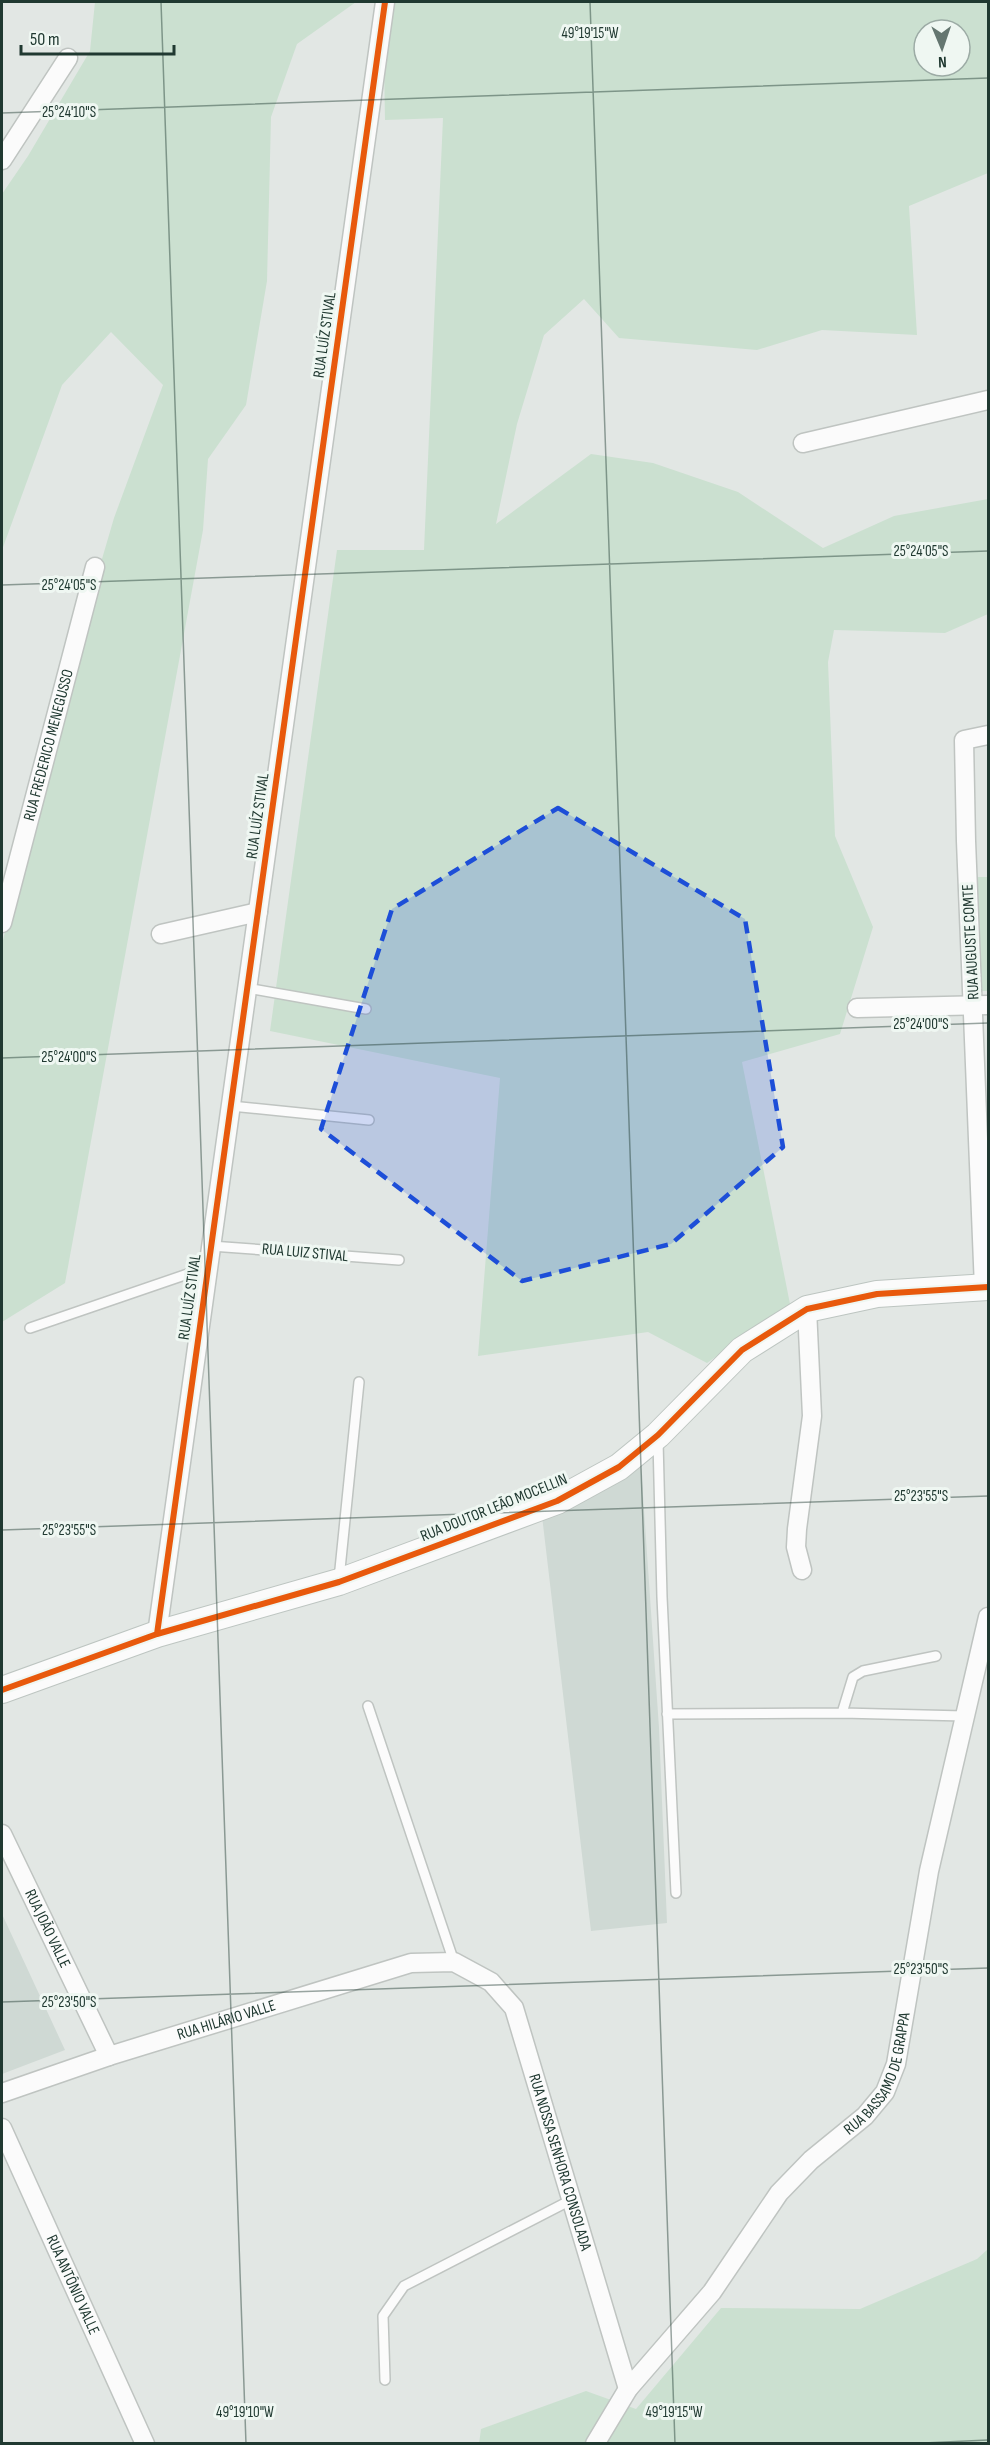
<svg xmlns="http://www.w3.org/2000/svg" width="990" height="2445" font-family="'Sofia Sans Condensed',sans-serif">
<rect width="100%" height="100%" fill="#e2e7e4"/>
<path fill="#cfd9d4" d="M641,1466L659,1728L667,1923L591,1931L542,1516Z
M2,1914L65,2050L2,2074Z"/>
<path fill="#cbe0d0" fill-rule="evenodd" d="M95,2H356L297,44L271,117L267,281L246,405L208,459L203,530L65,1283L2,1322V944L68,675L114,518L163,385L111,332L62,385L2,550V194L28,156L90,51Z
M383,2H988V173L909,206L917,335L822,330L757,350L619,338L584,299L544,335L517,424L496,524L591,454L653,463L738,492L823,548L894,516L988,499V614L945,633L834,630L828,662L835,836L873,927L840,1034L742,1062L790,1304L707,1363L648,1332L478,1356L500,1078L270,1031L337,550H424L443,118L385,120ZM924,30H960V66H924Z
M976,877H988V991H980Z
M988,2249V2443L479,2444L481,2429L586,2391L636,2409L721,2308L860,2309L977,2259Z"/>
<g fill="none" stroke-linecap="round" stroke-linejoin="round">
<defs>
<path id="lane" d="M247,988L366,1009
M231,1106L369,1120
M211,1246L399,1260
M30,1328L208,1267
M658,1441L662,1597L676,1893
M339,1579L359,1382
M368,1706L454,1962
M842,1713L853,1677L863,1671L936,1656
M667,1714L842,1713L964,1716
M385,2380L383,2316L404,2286L571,2200"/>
<g id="street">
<path d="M2,160L68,58"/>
<path d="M803,443L988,400"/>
<path id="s1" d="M2,923L95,567"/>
<path d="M161,934L258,912"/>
<path d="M857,1008L988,1005"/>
<path d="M984,1288L966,841L964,740L988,735"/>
<path d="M802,1570L796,1547L797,1529L812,1416L807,1309"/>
<path d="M157,1634L385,2"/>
<path id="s2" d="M2,1834L109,2056"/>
<path id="s3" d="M2,2093L109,2056L411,1963L454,1962L491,1982L514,2008L628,2389"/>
<path id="s4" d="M2,2128L145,2444"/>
<path id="s5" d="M595,2444L628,2389L712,2292L779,2193L811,2160L865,2116L885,2092L896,2064L929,1871L988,1617"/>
</g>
<path id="secondary" d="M2,1690L157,1634L339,1582L557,1501L619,1467L658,1435L742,1350L807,1309L877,1294L988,1287"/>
</defs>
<use href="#lane" stroke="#bfc4c1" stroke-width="12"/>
<use href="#street" stroke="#bfc4c1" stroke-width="21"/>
<use href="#secondary" stroke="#bdc5c1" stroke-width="28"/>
<use href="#lane" stroke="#fbfbfb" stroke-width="9"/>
<use href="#street" stroke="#fbfbfb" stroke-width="18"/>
<use href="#secondary" stroke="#fbfbfb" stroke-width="26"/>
<defs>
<path id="cycleway" d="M157,1634L385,2
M2,1690L157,1634L339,1582L557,1501L619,1467L658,1435L742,1350L807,1309L877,1294L988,1287"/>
</defs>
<use href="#cycleway" stroke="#eff7f2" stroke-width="10"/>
<use href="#cycleway" stroke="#e8590c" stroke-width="6"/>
</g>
<path fill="#1d4ed8" fill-opacity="0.2" stroke="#1d4ed8" stroke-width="4.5" stroke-dasharray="12 8" stroke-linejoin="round" d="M558,808L745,919L783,1147L671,1244L522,1281L321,1129L392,909Z"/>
<path fill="none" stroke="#203931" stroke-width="1.5" stroke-opacity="0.45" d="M161,2L246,2444M590,2L675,2444M2,113L988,78M2,585L988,551M2,1058L988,1023M2,1530L988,1496M2,2002L988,1968M902,2444L988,2440"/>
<g text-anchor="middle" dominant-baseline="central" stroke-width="6" stroke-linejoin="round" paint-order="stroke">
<g font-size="16" fill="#203931" stroke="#eff7f2">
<text transform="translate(325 335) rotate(-82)">RUA LUÍZ STIVAL</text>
<text stroke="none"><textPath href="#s1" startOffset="184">RUA FREDERICO MENEGUSSO</textPath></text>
<text transform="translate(258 816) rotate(-82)">RUA LUÍZ STIVAL</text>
<text transform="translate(971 942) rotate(-93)">RUA AUGUSTE COMTE</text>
<text transform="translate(305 1253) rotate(5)">RUA LUIZ STIVAL</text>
<text transform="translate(190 1297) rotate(-82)">RUA LUÍZ STIVAL</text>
<text transform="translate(494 1508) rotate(-22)">RUA DOUTOR LEÃO MOCELLIN</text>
<text stroke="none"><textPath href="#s2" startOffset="105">RUA JOÃO VALLE</textPath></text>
<text stroke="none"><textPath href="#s3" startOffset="236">RUA HILÁRIO VALLE</textPath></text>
<text stroke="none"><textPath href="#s5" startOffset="472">RUA BASSAMO DE GRAPPA</textPath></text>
<text stroke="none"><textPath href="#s3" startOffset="710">RUA NOSSA SENHORA CONSOLADA</textPath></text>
<text stroke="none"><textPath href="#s4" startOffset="172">RUA ANTÔNIO VALLE</textPath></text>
</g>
</g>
<g font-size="15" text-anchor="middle" fill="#203931" stroke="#eff7f2" stroke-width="6" stroke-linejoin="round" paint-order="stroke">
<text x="590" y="38">49°19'15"W</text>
<text x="69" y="117">25°24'10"S</text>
<text x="921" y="556">25°24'05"S</text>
<text x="69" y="590">25°24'05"S</text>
<text x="921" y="1029">25°24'00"S</text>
<text x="69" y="1062">25°24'00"S</text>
<text x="921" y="1501">25°23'55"S</text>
<text x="69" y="1535">25°23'55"S</text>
<text x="921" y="1974">25°23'50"S</text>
<text x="69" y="2007">25°23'50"S</text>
<text x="245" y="2417">49°19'10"W</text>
<text x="674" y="2417">49°19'15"W</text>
</g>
<rect width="990" height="2445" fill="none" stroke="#203931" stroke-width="6"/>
<g transform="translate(942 48) rotate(178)"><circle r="28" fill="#eff7f2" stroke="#9caba5" stroke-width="1.5"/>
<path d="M0-4.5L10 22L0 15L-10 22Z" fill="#647670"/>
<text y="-9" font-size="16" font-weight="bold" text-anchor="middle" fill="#203931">N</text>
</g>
<path d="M21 45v9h153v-9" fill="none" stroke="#203931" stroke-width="3"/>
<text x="30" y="45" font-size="18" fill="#203931" stroke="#eff7f2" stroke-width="4.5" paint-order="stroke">50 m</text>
</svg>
